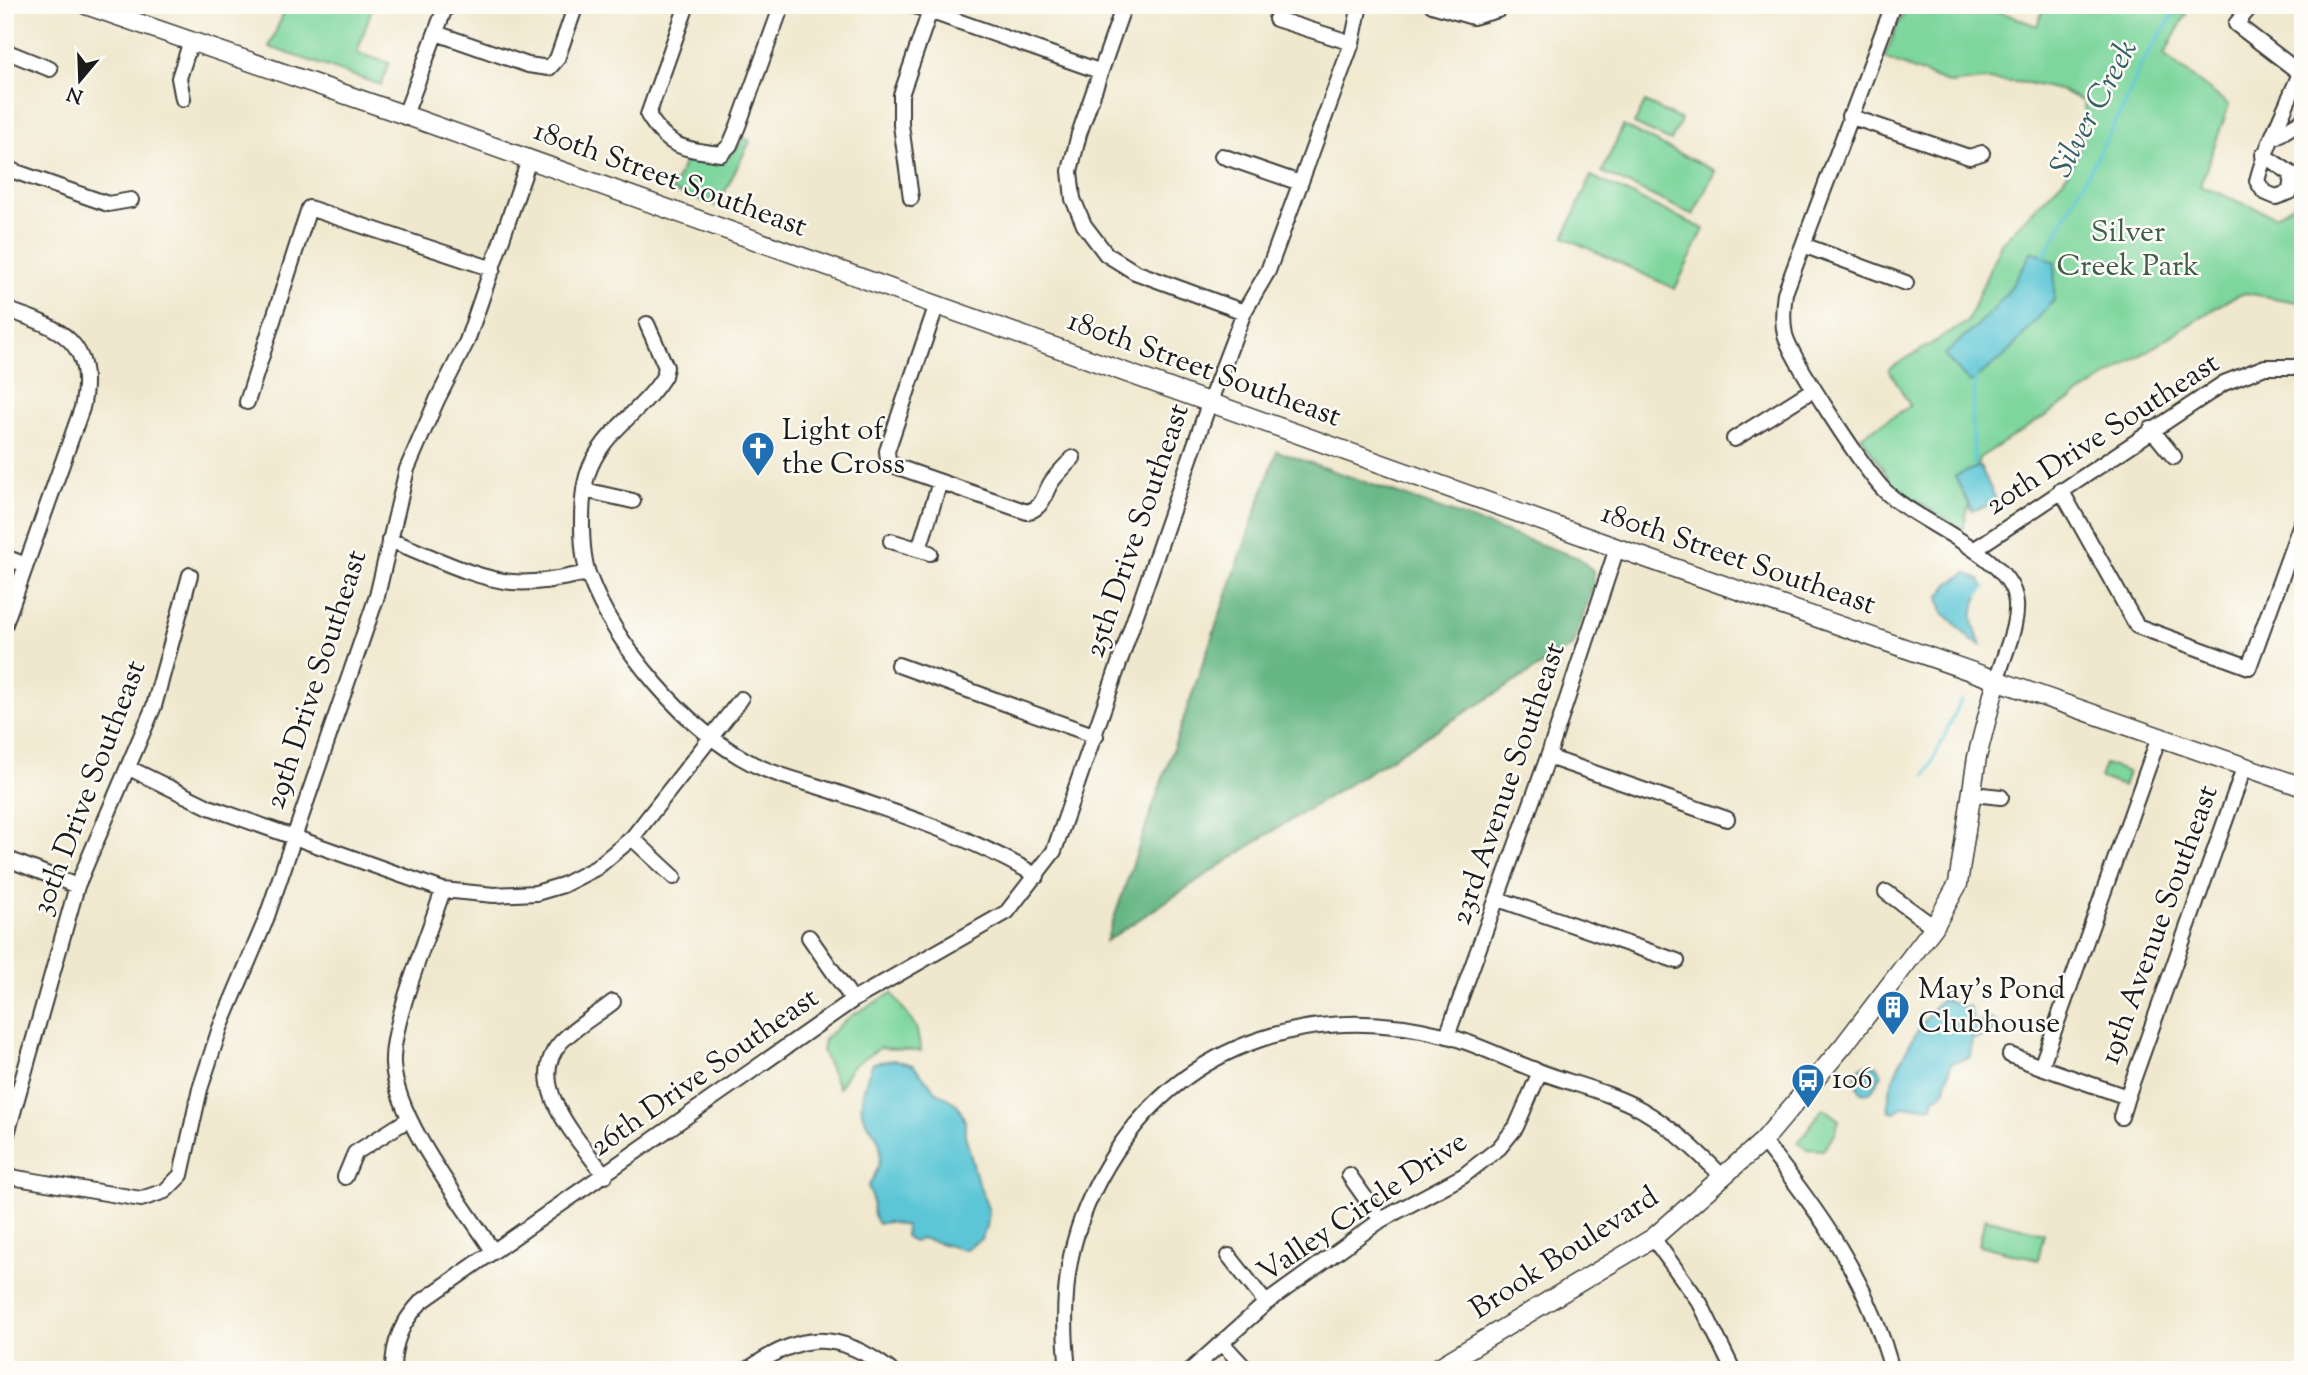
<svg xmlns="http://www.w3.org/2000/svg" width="2308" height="1375" font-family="'Sorts Mill Goudy',serif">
<rect width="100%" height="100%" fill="#fdfcf7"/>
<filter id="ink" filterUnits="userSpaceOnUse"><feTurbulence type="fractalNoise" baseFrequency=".0143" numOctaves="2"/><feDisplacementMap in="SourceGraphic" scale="14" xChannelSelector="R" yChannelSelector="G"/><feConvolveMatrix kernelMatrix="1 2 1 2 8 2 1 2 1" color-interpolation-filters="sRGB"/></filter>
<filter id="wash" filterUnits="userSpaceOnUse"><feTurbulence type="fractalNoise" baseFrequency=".00686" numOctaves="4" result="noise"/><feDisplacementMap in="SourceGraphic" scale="28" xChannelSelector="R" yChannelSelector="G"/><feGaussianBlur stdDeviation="1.57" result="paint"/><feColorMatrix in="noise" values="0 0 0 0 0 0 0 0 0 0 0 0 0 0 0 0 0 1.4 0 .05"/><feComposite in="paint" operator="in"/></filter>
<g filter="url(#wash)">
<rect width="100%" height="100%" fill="#f0e8ce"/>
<path fill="#7dd69c" stroke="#4c795c" stroke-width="2" d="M287,5H373L357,53L389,63L381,85L269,47Z
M1910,5H1982L2037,26L2045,5H2191L2164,55L2229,105L2200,186L2275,216L2303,199V303L2245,293L2228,300L1979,458L1963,530L1896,488L1861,436L1910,406L1889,369L1967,322L2001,243L2064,179L2076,157L2086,123L2084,102L2063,91L2028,83L1984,80L1950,84L1884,58L1898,24Z
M1645,102L1681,120L1671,141L1634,124Z
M1623,126L1715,171L1693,215L1602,172Z
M745,138L750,141L718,206L672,191L688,154C720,163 724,166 745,138Z
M1591,176L1704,229L1675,289L1564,237Z
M2105,764L2128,772L2123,786L2100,778Z
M892,993L916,1027L921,1051L880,1048L851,1067L839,1088L822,1051L824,1039L852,1015Z
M1823,1108L1839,1120L1835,1134L1823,1150L1806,1149L1798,1143Z
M1985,1218L2044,1233L2038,1260L1979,1245Z"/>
<path fill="#66b784" stroke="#416a50" stroke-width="2" d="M1277,451L1579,558L1593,571L1594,583L1573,646L1273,831L1106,941Z"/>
<path fill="#5cc6d6" stroke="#3c7179" stroke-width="2" d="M2032,251L2055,262L2054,300L2006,355L1970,383L1944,355C1987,318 2006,302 2032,251Z
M1980,466L1997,502L1972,511L1955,476Z
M1966,573L1980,580L1983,586C1969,612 1970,618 1981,645C1967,641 1956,622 1943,613L1939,597L1950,583Z
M1943,998L1962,1007L1969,1006L1975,1024L1991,1019L1997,1023C1993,1037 1984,1036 1972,1039L1970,1057L1951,1063L1944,1092L1934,1099L1933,1106L1903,1107L1894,1112L1889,1110C1884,1080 1922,1018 1943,998Z
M895,1060L913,1065L936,1091L958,1105L965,1121V1135L977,1179L989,1211L987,1227L981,1239L964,1250L921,1238L914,1242L905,1236L906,1226L887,1222L878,1224C869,1212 876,1200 868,1187C878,1172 886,1153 876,1135C872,1127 864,1122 862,1112C860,1098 867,1076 873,1063Z
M1866,1064L1877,1066L1882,1074L1870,1093L1861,1092L1855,1083L1856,1070Z"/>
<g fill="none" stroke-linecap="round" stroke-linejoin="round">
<path stroke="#5cc6d6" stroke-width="3.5" d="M2042,260L2126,103L2140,66L2180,5
M1974,464L1972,415L1976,375
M1977,595L1985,587
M1926,775L1961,700"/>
</g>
</g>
<g filter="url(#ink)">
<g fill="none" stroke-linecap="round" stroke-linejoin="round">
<defs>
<path id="minor" d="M687,5L648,115C668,148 684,149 721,154L730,145L738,126L782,5
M912,5L1099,71
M1124,5L1079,134L1070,171L1073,199L1084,225L1106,254L1135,272L1244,312
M1432,5L1473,17L1498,10
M1893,5L1785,293C1783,307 1782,321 1785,335C1792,360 1866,472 1885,491C1916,522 2006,553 2015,597C2021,621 2003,656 1997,679
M2252,5L2236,24L2300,73C2286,108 2266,145 2257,181L2264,192L2276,197L2290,192L2292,174L2263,155
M1276,19L1352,43
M436,33L528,65L549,68L557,59L576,5
M5,51L50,69
M183,99L179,78L191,41
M405,115L446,5
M1849,116L1969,157L1982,153
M2275,137L2303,120
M1222,156L1300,183
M5,168L108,204L131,200
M911,198L901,125V95L932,5
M1803,245L1906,283
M937,304L887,451L888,460L895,466L1027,512C1045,507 1043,494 1052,481C1058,473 1066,465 1073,458
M5,309C61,328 96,341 82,408L5,624
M647,324L666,367L664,376C642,413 600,432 587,476C580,500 580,553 589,576C615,646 686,730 753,764C779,777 810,783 838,793C909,817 973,838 1037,876
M247,402L309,208L493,269
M2151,429L2174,457
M1734,439L1814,389
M584,490L633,501
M2061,490L2137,626L2249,667L2303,518
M389,540C428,554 471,578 512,582C538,584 563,578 588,573
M891,541L930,553
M919,549L940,482
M1975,549L2224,383L2265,367H2303
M5,557L26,565
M898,665L1096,736
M2159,737L2041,1067L2127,1097L2244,768
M1548,757L1727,819
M129,768L209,807L443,890L494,895L536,893L563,885L596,868L632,838L741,699
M1973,794L2001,797
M632,838L674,877
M5,858L77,886
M443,890C429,933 391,1023 393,1064C396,1120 462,1203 493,1251
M1886,892L1934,927
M1498,899L1677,961
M809,937L853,1000
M1447,1036L1548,757L1617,548
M2010,1055L2041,1067
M2121,1117L2127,1097
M5,1141L77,886L154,706L190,575
M1763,1141C1822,1217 1866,1275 1892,1370
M1349,1175L1381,1220
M5,1176L141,1199L165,1191L181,1175L200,1089L220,1028L265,922L377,596L407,469L437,400L467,341L529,160
M605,1176C582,1143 522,1084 561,1042C575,1027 597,1015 613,1002
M345,1177L355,1153L409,1119
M1653,1238L1700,1303L1733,1370
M1229,1256L1266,1303
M1223,1344L1247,1370
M393,1370C393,1342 402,1322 421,1302L853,1000L1007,912L1054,851L1210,401L1244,312L1268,271L1352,43L1360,5
M747,1370C801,1333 836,1329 890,1370
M1068,1370C1059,1287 1069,1224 1115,1153C1189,1040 1316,1003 1444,1035C1476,1043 1507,1060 1538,1071C1572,1084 1610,1092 1642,1110C1673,1128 1698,1152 1723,1177
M1191,1370L1266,1303L1381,1220L1463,1176L1499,1148L1516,1127L1540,1072"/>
<path id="tertiary" d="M86,5L405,115L1617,548L2303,787
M1434,1370L1653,1238L1763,1141L1844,1045L1934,927L1958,884L1977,757L1997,679"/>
</defs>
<use href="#minor" stroke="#3c3b37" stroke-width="18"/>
<use href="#tertiary" stroke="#3c3b37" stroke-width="21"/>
<use href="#minor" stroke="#fff" stroke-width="14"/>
<use href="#tertiary" stroke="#fff" stroke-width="18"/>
</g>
</g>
<defs>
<symbol id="church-pin" viewBox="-11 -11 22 30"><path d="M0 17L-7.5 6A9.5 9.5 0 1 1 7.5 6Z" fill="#1f6fb2" stroke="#fdfcf7"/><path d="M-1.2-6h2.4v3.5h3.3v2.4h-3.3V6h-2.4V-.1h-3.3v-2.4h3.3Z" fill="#fff"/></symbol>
<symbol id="building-pin" viewBox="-11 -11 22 30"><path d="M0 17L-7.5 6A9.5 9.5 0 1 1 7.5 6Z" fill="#1f6fb2" stroke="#fdfcf7"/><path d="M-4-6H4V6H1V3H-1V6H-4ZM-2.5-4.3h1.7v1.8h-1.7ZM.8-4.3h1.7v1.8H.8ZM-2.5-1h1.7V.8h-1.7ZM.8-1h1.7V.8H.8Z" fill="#fff"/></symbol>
<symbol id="bus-pin" viewBox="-11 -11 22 30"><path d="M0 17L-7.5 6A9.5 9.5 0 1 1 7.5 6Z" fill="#1f6fb2" stroke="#fdfcf7"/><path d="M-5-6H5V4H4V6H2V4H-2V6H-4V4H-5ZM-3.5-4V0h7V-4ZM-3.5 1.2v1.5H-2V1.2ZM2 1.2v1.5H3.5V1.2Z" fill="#fff"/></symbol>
</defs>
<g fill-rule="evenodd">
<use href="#church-pin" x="739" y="429" width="38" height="52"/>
<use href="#building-pin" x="1874" y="988" width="38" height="52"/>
<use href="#bus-pin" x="1789" y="1061" width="38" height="52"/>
</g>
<g text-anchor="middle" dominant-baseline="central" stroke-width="5" stroke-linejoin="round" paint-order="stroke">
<g font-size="30" fill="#1c1c1c" stroke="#fdfcf7">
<text transform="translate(670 180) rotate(20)">180th Street Southeast</text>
<text transform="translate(1204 370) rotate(20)">180th Street Southeast</text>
<text transform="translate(2103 435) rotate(-33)">20th Drive Southeast</text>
<text transform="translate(1138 531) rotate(-71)">25th Drive Southeast</text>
<text transform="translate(1738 560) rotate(19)">180th Street Southeast</text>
<text transform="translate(317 680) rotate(-72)">29th Drive Southeast</text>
<text transform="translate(1509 784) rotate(-71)">23rd Avenue Southeast</text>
<text transform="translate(90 788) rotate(-69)">30th Drive Southeast</text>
<text transform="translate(2160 925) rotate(-70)">19th Avenue Southeast</text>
<text transform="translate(705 1073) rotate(-35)">26th Drive Southeast</text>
<text transform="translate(1363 1208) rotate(-34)">Valley Circle Drive</text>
<text transform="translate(1565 1254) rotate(-33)">Brook Boulevard</text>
</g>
<g font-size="30" fill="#3e5d49" stroke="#fdfcf7">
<text x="2128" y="233">Silver<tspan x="2128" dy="34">Creek Park</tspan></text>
</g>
<g font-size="30" fill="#1c1c1c" stroke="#fdfcf7" text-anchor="start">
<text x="782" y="431">Light of<tspan x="782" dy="34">the Cross</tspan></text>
<text x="1918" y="990">May's Pond<tspan x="1918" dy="34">Clubhouse</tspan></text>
<text x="1832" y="1080">106</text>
</g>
<g font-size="32" font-style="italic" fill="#366066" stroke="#fdfcf7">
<text transform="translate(2095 109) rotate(-62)">Silver Creek</text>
</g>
</g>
<rect width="2308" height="1375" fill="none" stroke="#fdfcf7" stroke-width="28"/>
<g transform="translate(80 80) rotate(199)" stroke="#fdfcf7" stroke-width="5" paint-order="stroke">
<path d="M0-5L12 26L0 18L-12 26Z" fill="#1c1c1c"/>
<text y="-10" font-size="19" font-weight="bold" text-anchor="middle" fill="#1c1c1c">N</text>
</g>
</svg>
